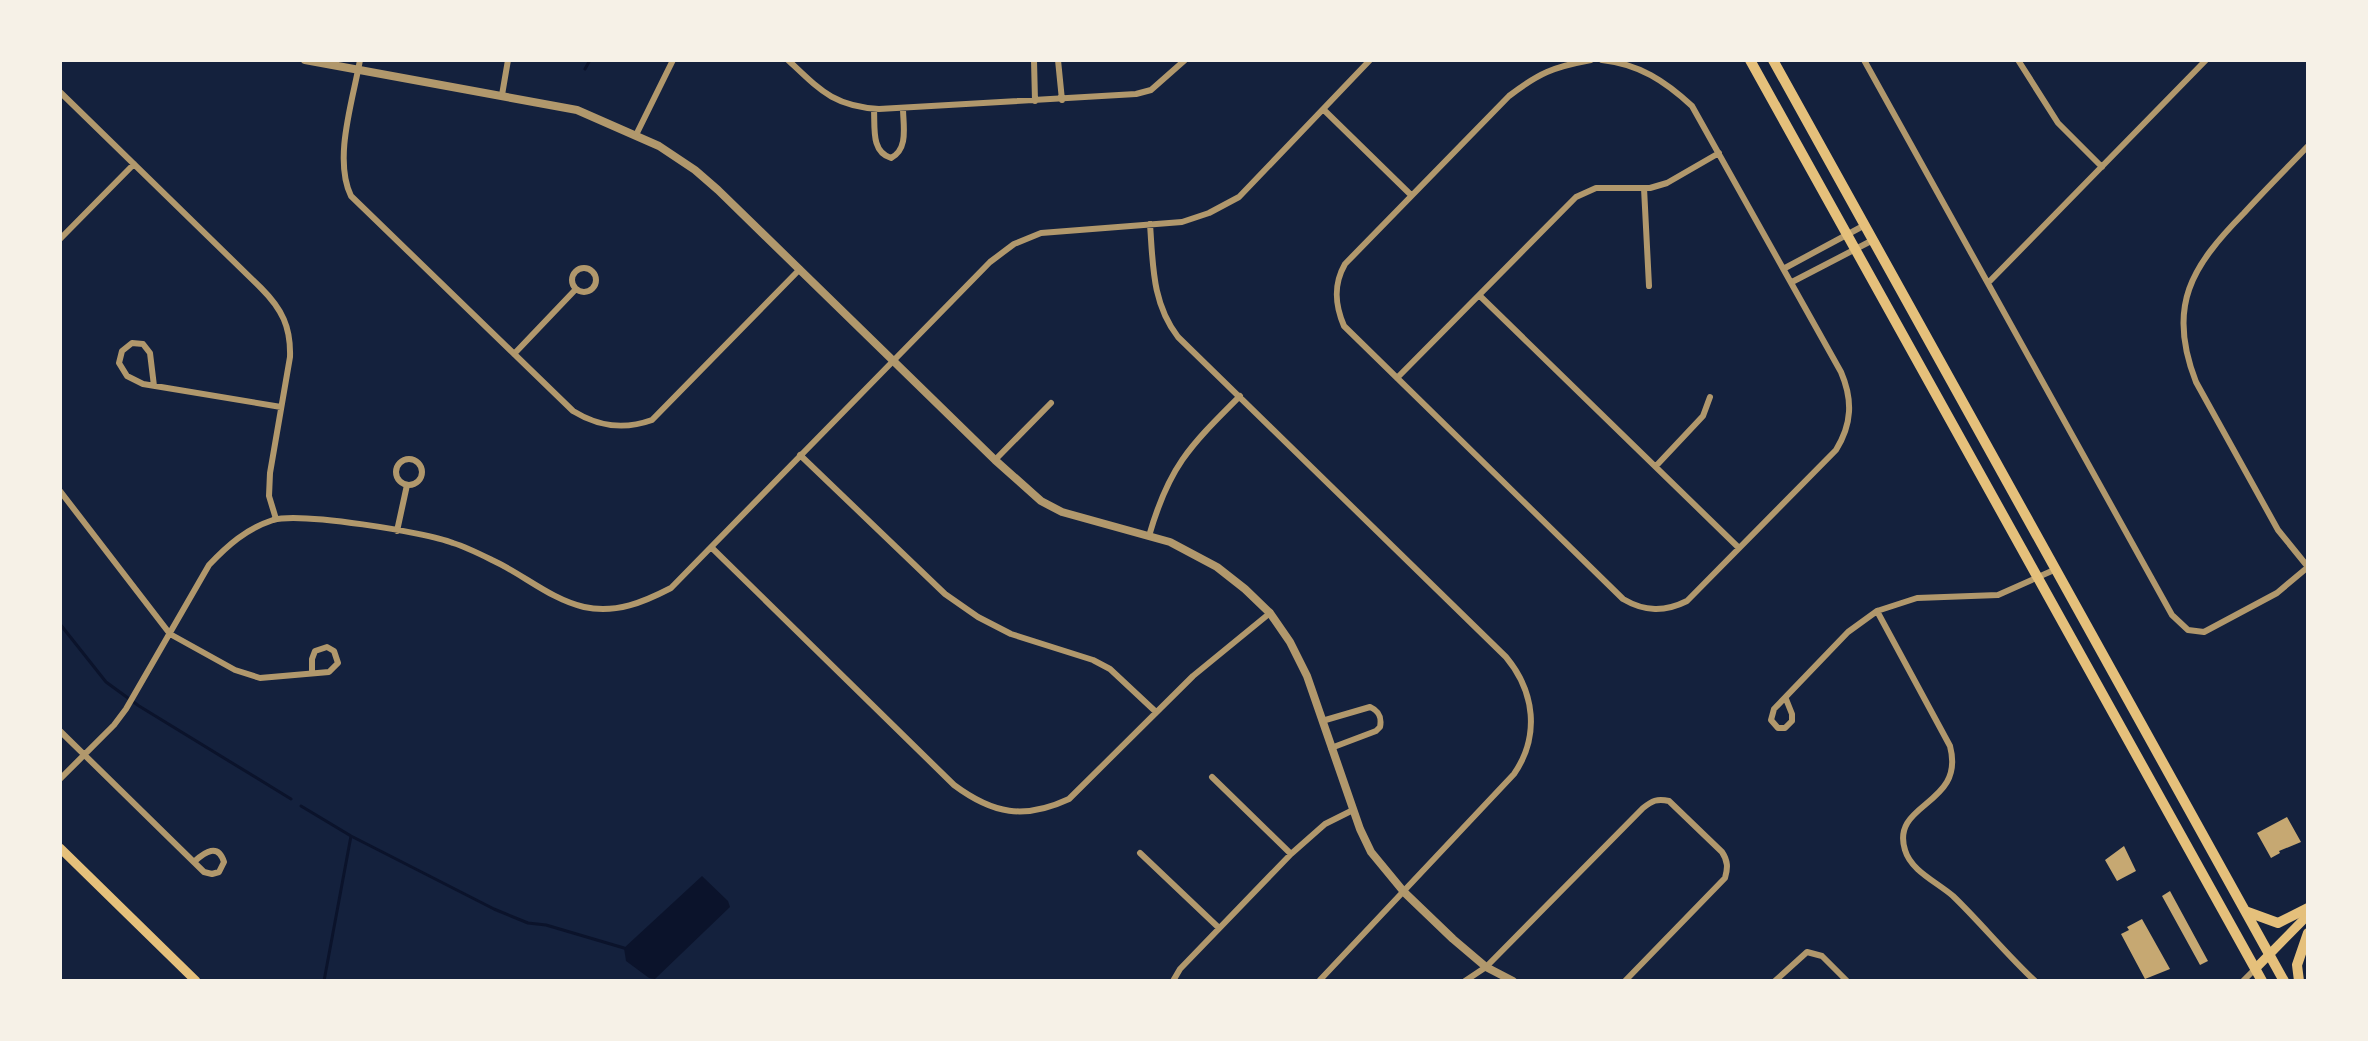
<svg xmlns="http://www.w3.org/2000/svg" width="2368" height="1041" font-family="Cabin,sans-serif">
<rect width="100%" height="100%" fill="#14213d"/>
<path fill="#0b132b" d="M702,876L728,901L730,907L655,979L649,978L626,961L624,948Z"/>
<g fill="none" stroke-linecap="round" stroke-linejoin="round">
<path stroke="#0b132b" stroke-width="3" d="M585,69L590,60
M60,624L106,682L139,706L291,799
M301,806L351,836L494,909L528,923L546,925L624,948
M324,981L351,836"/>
</g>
<path fill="#c6a872" d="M2287,817L2301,842L2279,851L2280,853L2271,858L2257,833Z
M2124,846L2136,871L2117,881L2105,860Z
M2170,891L2208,961L2200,965L2162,896Z
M2142,919L2170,969L2145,979L2121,934L2129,930L2127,927Z"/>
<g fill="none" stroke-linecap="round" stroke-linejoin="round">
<path stroke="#b1986c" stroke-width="6" d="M360,60C353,100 333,159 351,196L573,411C599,427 624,430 652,420L800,269
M788,60C820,90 833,106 879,109L1136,94L1151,90L1185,60
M1034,60L1035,101
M1058,60L1062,100
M1591,60C1553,67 1539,73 1509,96L1345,264C1333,285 1335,305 1344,326L1623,599C1645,612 1665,612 1687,601L1836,450C1852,424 1853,400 1841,372L1692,106C1665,81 1639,64 1602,60
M1864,60L2172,615L2188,630L2204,632L2277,593L2308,567
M2018,60L2058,123L2102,167
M60,92L261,288C282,309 291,327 290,357L270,473L269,496L276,519
M502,95L508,60
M874,109C875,128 871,152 891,158C909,149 903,125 903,108
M1324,110L1411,195
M636,135L673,60
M2308,146C2287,168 2265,190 2244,213C2192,266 2166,306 2196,382L2278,530L2308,567
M1644,188L1649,286
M1150,224C1153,265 1152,303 1178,337L1506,657C1535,692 1540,736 1514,774L1320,980
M60,239L134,164
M572 280a12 12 0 1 1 24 0a12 12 0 1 1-24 0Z
M1785,268L1865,225
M1792,282L1873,240
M1988,283L2206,60
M1480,296L1739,548
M514,354L576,289
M1397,378L1576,197L1596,188H1650L1667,183L1719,153
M154,386L150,353L143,344L132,343L122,351L119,363L127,376L143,384L281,407
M800,455L945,594L978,617L1011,634L1093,660L1110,669L1156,712
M396 472a13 13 0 1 1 26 0a13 13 0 1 1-26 0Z
M995,460L1051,403
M1656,466L1703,416L1710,397
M60,491L170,634L235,670L260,678L329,672L338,663L334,651L327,647L315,651L312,659V673
M397,531L407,485
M1149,536C1169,466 1190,446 1240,396
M711,547L954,785C993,814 1024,820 1069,799L1193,676L1270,613
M1877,611L1950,746C1966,806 1890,802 1905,850C1911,871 1937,882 1953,896C1981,923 2006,954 2035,981
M1786,699L1792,714V721L1785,728H1778L1771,720L1774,709L1848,632L1877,611L1917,598L1998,595L2054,570
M1322,721L1370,707C1379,711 1382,717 1380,727L1376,731L1331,748
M60,731L204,872L212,874L219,872L224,862C218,843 205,852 195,861
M1212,777L1291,854
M60,779L114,725L126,709L209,565C228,545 246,529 273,520C300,512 425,532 453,543C466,547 480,554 492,560C523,574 550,599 584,607C616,614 644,602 671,588L990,262L1014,244L1041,233L1182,222L1209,213L1239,197L1370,60
M1140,853L1219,928
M1173,981L1180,969L1291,854L1325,824L1353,810
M1465,981L1486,967L1643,808C1652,801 1657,798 1669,801L1722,852C1728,861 1728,868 1725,878L1625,981
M1775,981L1807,952L1822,956L1847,981
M2243,981L2255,969"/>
<path stroke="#b1986c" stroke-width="8" d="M305,60L577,110L659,146L695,170L718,190L995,460L1041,501L1062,512L1170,542L1217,567L1245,589L1270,613L1290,642L1307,676L1360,829L1371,852L1404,892L1453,939L1486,967L1513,981"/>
<path stroke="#e5c07b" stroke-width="9" d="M60,848L196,981
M2255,969L2308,915"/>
<path stroke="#e5c07b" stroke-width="10" d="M1750,60L2262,981
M1773,60L2284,981
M2245,911L2278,923L2308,908
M2299,981L2297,965L2308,933"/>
</g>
<rect width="2368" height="1041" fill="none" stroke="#f6f1e7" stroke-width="124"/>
</svg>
